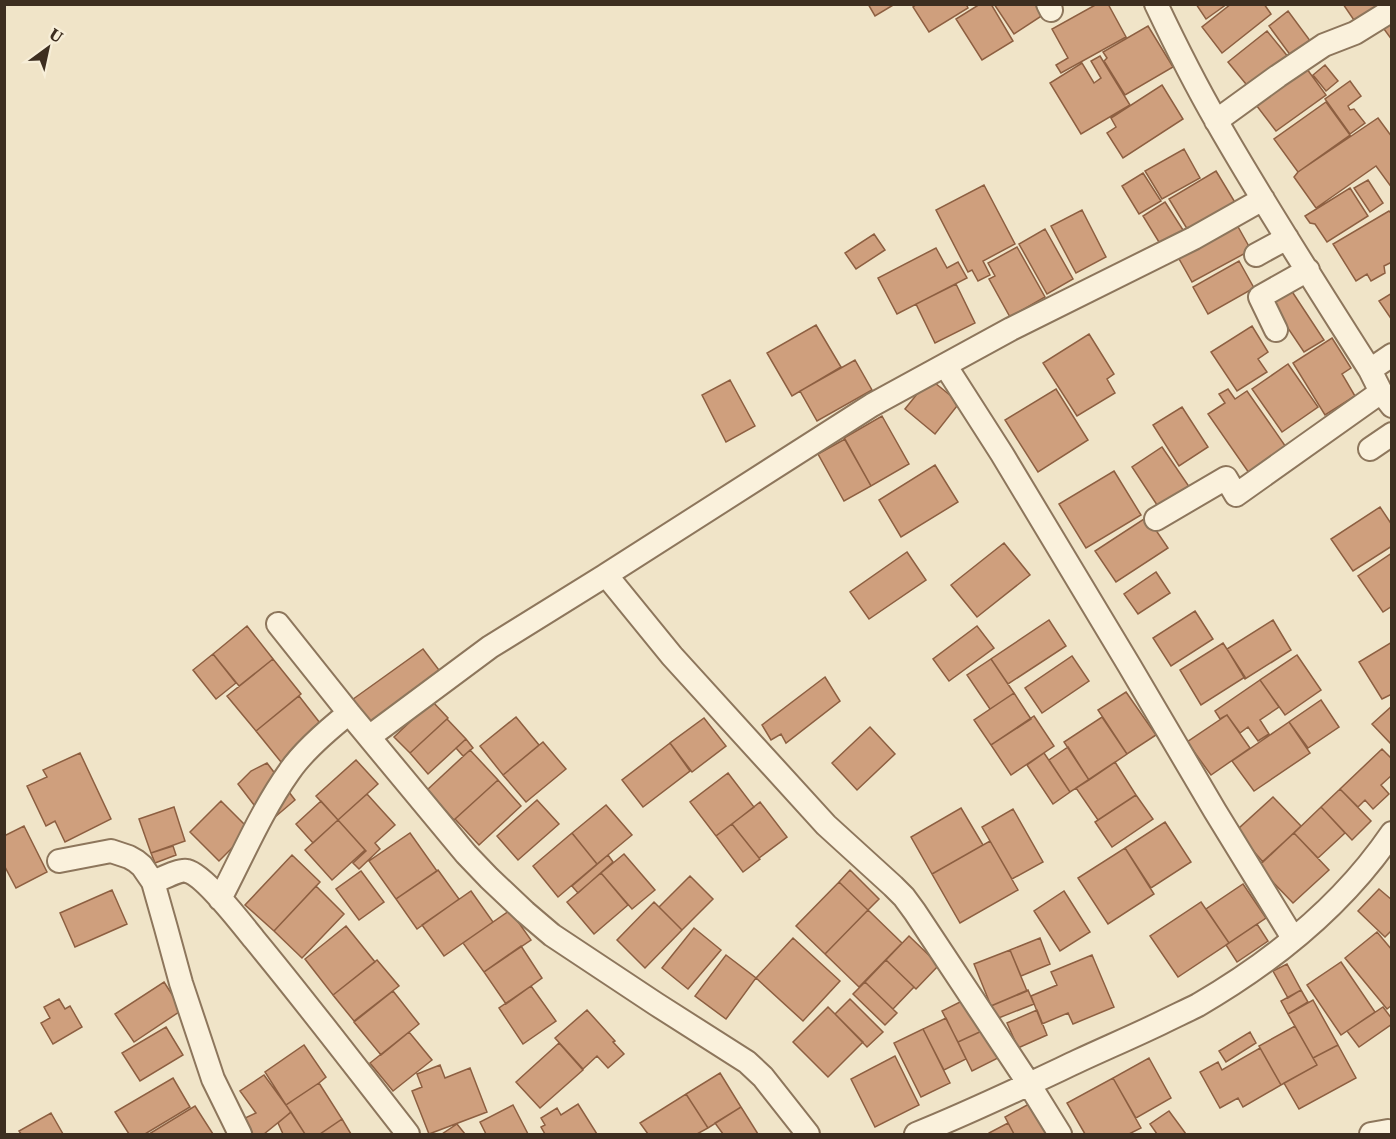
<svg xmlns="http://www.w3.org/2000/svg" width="1396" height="1139" font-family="'Roboto Serif',serif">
<rect width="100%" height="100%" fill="#f0e4c8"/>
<path fill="#cf9f7d" stroke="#8d5f41" stroke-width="1.5" d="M868,4H895L875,16Z
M917,4H966L968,8L929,32L913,7Z
M980,4H991L1013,41L982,60L956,19Z
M994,4H1036L1043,15L1014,34Z
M1097,4H1108L1126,37L1061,73L1056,65L1068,58L1052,29Z
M1196,4H1227L1206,19Z
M1231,4H1264L1271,14L1222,53L1202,27Z
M1343,4H1376L1380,11L1358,26Z
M1288,11L1311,42L1291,56L1269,26Z
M1392,17V40L1381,25Z
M1148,26L1173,67L1125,95L1104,61L1107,58L1103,52Z
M1267,31L1289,58L1250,89L1228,62Z
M1100,56L1130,105L1081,134L1050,83L1082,63L1094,83L1101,78L1091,61Z
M1304,65L1326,95L1276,131L1253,101Z
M1325,65L1338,81L1326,91L1313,75Z
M1350,81L1361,96L1348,106L1350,110L1354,109L1365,123L1350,134L1325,99Z
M1162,85L1183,119L1123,158L1107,133L1116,127L1111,118Z
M1326,102L1350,135L1298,172L1274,139Z
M1378,118L1392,137V188L1376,166L1316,208L1294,177L1298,172Z
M1184,149L1200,178L1162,199L1145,171Z
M1216,171L1236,204L1189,232L1169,199Z
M1143,173L1161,201L1139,214L1122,186Z
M1368,180L1383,203L1370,212L1354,188Z
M984,185L1015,244L983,261L990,275L978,281L972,270L968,272L936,210Z
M1350,188L1368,216L1327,242L1315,224L1310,223L1305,216Z
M1165,202L1185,233L1162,247L1143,216Z
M1082,210L1106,257L1076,273L1051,226Z
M1389,211L1392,214V262L1384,266L1385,273L1371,281L1367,274L1356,281L1333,244Z
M1237,225L1251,250L1192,282L1178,257Z
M1045,229L1073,279L1047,294L1019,244Z
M874,234L885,250L856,269L845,253Z
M1017,247L1045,297L1010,317L989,279L995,276L988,263Z
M936,248L947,268L958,262L967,278L897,314L878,278Z
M1239,261L1254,288L1208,314L1193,287Z
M956,284L975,323L935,343L916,304Z
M1291,290L1324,340L1304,352L1271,303Z
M1392,293V320L1379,301Z
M816,325L841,367L792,396L767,353Z
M1252,326L1268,352L1258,359L1267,372L1237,391L1211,352Z
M1089,334L1114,374L1107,379L1115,393L1077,416L1043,363Z
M1332,338L1351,368L1342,374L1355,396L1325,415L1293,363Z
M855,360L872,390L817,421L800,391Z
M1288,364L1318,407L1282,432L1252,389Z
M730,380L755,426L726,442L702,395Z
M935,383L951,396L957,406L935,434L905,409L921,389Z
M1056,389L1088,440L1038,472L1005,420Z
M1228,389L1235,399L1247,391L1286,447L1249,473L1208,414L1225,403L1219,394Z
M1182,407L1208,447L1179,466L1153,425Z
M882,416L909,464L871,486L844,438Z
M845,439L871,486L844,501L818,454Z
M1162,447L1190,488L1159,508L1132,467Z
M935,465L958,502L901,537L879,500Z
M1114,471L1141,515L1086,548L1059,504Z
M1380,507L1392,525V546L1353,571L1331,539Z
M1147,517L1168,548L1116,582L1095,551Z
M1004,543L1030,575L977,617L951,585Z
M907,552L926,580L869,619L850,592Z
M1392,553V606L1383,612L1358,576Z
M1156,572L1170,593L1138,614L1124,594Z
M1195,611L1213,639L1171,666L1153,638Z
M1049,620L1066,646L1008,684L991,659Z
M1273,620L1291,650L1245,679L1227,649Z
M247,626L273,659L239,686L213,654Z
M977,626L994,648L949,681L933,659Z
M1392,642V694L1382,699L1359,662Z
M1223,643L1245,677L1201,705L1180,670Z
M423,649L442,674L370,725L349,702Z
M213,654L236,683L216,699L193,670Z
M1297,655L1321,690L1285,715L1260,680Z
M1072,656L1089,681L1042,713L1025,688Z
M273,659L301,694L256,731L227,696Z
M991,659L1014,693L990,709L967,675Z
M825,677L840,701L786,743L781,734L771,740L762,725Z
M1260,680L1279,707L1260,720L1269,734L1258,741L1248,727L1240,733L1227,715L1220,719L1215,711Z
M1126,692L1156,735L1127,754L1098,710Z
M1014,693L1031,719L991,745L974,720Z
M299,696L323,727L281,762L256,731Z
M1321,700L1339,727L1308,748L1289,722Z
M432,701L448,718L410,753L394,737Z
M1392,706V745L1372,724Z
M1227,715L1250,748L1211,775L1187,742Z
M1034,716L1054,746L1011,775L991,745Z
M516,717L539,745L503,775L480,746Z
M1102,717L1127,754L1089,780L1064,742Z
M704,718L726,746L692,772L670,743Z
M447,719L466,739L428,774L410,753Z
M1289,722L1310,753L1254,791L1232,761Z
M870,727L895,754L857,790L832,763Z
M466,739L473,748L463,756L456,748Z
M543,742L566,769L526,802L503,775Z
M670,743L690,771L643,807L622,780Z
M1068,747L1089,780L1070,792L1049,760Z
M1382,749L1392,759V775L1381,785L1389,794L1373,809L1365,800L1358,807L1340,789Z
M470,750L498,780L454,820L427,790Z
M80,753L111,819L65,842L55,821L46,826L27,786L47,777L43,770Z
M1044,753L1070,792L1053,804L1027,765Z
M356,760L378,784L338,820L316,796Z
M1115,762L1136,795L1098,820L1076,788Z
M267,763L295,800L268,823L238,784L251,771Z
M728,773L754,807L716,836L690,802Z
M498,780L521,806L479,845L455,819Z
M1340,789L1371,821L1352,840L1321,807Z
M367,794L395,825L375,843L380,849L359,869L353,863L366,851L338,820Z
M1136,795L1153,819L1112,847L1095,822Z
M1273,797L1301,826L1263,862L1249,846L1238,829Z
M537,800L559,824L518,860L497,836Z
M221,801L250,830L219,861L190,832Z
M321,801L338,820L313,843L296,824Z
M760,802L787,837L759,858L732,824Z
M606,805L632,835L597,864L572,833Z
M174,807L185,841L151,853L139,819Z
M1321,807L1345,833L1318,858L1294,833Z
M961,808L983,845L932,874L911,837Z
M1013,809L1043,862L1012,879L982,827Z
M338,820L365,850L332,880L305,850Z
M1165,822L1191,862L1151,888L1125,848Z
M732,824L760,859L743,872L716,836Z
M24,826L47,872L16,888L4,865V836Z
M410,833L437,871L396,899L369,861Z
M572,833L597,864L558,897L533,866Z
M1294,833L1329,870L1293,903L1268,877L1260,864Z
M990,841L1018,890L960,923L932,874Z
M173,846L176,855L155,863L151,853Z
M1125,848L1154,894L1108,924L1078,878Z
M624,854L655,890L632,909L601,873Z
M292,855L320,882L274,931L245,905Z
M608,855L613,862L578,893L572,886Z
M438,870L459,899L417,929L396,899Z
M850,870L879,899L868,910L839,882Z
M361,871L384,902L359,920L336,889Z
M601,873L628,905L594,934L567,902Z
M690,876L713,899L682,930L659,907Z
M839,882L868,910L825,954L796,926Z
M1243,884L1266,918L1229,943L1206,909Z
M316,886L344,914L302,958L274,931Z
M1379,889L1392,900V930L1385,937L1358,911Z
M112,890L127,924L75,947L60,913Z
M471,891L493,922L444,956L422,925Z
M1064,891L1090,932L1060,951L1034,911Z
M654,902L682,930L645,968L617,940Z
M1201,902L1229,943L1178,977L1150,936Z
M868,910L902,943L859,987L825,954Z
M509,911L514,916L531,940L484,972L463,943Z
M1257,924L1268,941L1237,962L1226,945Z
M346,926L375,962L333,995L305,959Z
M694,928L721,950L688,989L662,968Z
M1377,932L1392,950V1005L1387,1009L1345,958Z
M909,936L939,965L916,989L886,960Z
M793,938L840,981L803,1021L756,978Z
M1040,938L1050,964L1021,976L1010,950Z
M521,946L542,978L506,1004L484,972Z
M1010,950L1027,991L991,1006L974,964Z
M726,955L756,978L726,1019L695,996Z
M1092,955L1114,1007L1073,1024L1068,1013L1042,1024L1031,996L1057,985L1051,972Z
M377,960L399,986L354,1021L333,995Z
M886,960L914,987L893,1009L865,982Z
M1341,962L1375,1012L1341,1035L1307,985Z
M1287,964L1301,990L1288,998L1273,971Z
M164,982L182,1010L134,1042L115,1014Z
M865,982L897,1013L885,1025L853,994Z
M531,986L556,1021L523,1044L499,1008Z
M1028,990L1034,1004L996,1019L991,1006Z
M1301,990L1308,1002L1288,1014L1281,1001Z
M393,991L419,1024L381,1055L354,1022Z
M59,999L65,1009L70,1006L82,1027L53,1044L41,1023L50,1018L44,1007Z
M850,999L883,1032L867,1047L835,1014Z
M964,1000L984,1030L958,1042L942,1011Z
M1313,1000L1338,1045L1313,1058L1288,1014Z
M828,1007L863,1042L828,1077L793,1042Z
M1383,1007L1392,1019V1024L1359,1047L1347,1031Z
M587,1010L615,1041L613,1042L624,1054L608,1068L597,1056L583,1069L555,1038Z
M1037,1010L1047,1035L1018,1048L1007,1023Z
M946,1018L966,1059L944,1070L923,1029Z
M1295,1026L1317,1065L1281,1085L1259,1046Z
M166,1027L183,1055L140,1081L122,1053Z
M923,1029L950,1083L921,1097L894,1043Z
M984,1030L998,1058L972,1071L958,1042Z
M409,1032L432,1060L393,1091L370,1063Z
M1250,1032L1256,1043L1226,1062L1219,1051Z
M559,1043L583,1070L540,1108L516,1082Z
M304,1045L326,1077L319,1083L286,1105L265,1072Z
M1338,1045L1356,1078L1299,1109L1284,1083L1317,1065L1313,1058Z
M1260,1048L1281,1085L1243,1107L1238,1098L1220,1108L1200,1072L1218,1062L1222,1070Z
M895,1056L919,1105L875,1127L851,1079Z
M1149,1058L1171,1098L1136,1118L1113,1078Z
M440,1065L445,1078L470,1068L487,1112L429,1134L412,1091L422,1087L417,1074Z
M720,1073L741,1107L708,1128L686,1094Z
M264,1075L291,1112L264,1134H253L245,1118L256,1113L240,1091Z
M173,1078L190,1107L145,1134H129L115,1112Z
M1113,1078L1141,1128L1129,1134H1085L1067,1103Z
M319,1083L342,1119L320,1134H305L286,1105Z
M686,1094L708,1128L697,1134H648L640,1123Z
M578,1104L597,1134H545L541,1127L545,1125L541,1118L557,1108L561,1115Z
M1029,1104L1046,1133L1043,1134H1014L1005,1117Z
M513,1105L528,1134H486L480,1122Z
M195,1106L213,1134H149Z
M741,1107L758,1134H723L715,1123Z
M1169,1111L1186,1134H1157L1150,1124Z
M291,1112L305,1134H283L278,1123Z
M51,1113L63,1134H21L19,1131Z
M342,1119L351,1134H320Z
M1008,1123L1014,1134H989V1133Z
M457,1124L465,1134H442Z"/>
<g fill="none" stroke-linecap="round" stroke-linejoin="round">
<defs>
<path id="street" d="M1048,4L1051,10
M1156,4C1175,44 1195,84 1217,122C1265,206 1318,288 1370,370L1381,392L1392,406
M1216,121L1278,76L1324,45L1355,33L1392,10
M1256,255L1287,238
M1276,330L1260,297L1308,270
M945,365L1002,454L1129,665L1215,811L1293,938
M1370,370L1392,355
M1370,449L1392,434
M1156,519L1226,478L1236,495L1381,392
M278,624L349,713L466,854L489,878L525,912L552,935L656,1004L747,1062L763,1077L808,1134
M369,737L490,647L606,575
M59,861L111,851L129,857L136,861L142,866L153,882L166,928L181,983L213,1079L240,1134
M153,882C161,879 180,869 187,871C204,875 242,924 254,939C307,1003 357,1069 408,1134
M220,899C242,857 262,810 289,772C303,751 329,729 349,713
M916,1134C971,1112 1025,1086 1078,1061C1106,1048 1134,1036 1161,1023C1173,1017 1186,1011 1198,1005C1272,962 1343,905 1392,833
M1060,1134L1029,1084L915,912L904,897L893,886L826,825L672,656L606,575L872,405L1011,329L1194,238L1263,199
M1371,1134L1388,1131L1392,1132"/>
</defs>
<use href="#street" stroke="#8d765c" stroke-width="26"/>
<use href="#street" stroke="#faf1dc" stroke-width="22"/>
</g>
<rect width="1396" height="1139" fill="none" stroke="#3d2e20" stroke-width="12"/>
<g transform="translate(48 48) rotate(33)" stroke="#f7eed8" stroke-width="4.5" paint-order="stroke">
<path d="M0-4.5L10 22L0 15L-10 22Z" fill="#3d2e20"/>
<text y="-9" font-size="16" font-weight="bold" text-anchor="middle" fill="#3d2e20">U</text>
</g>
</svg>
